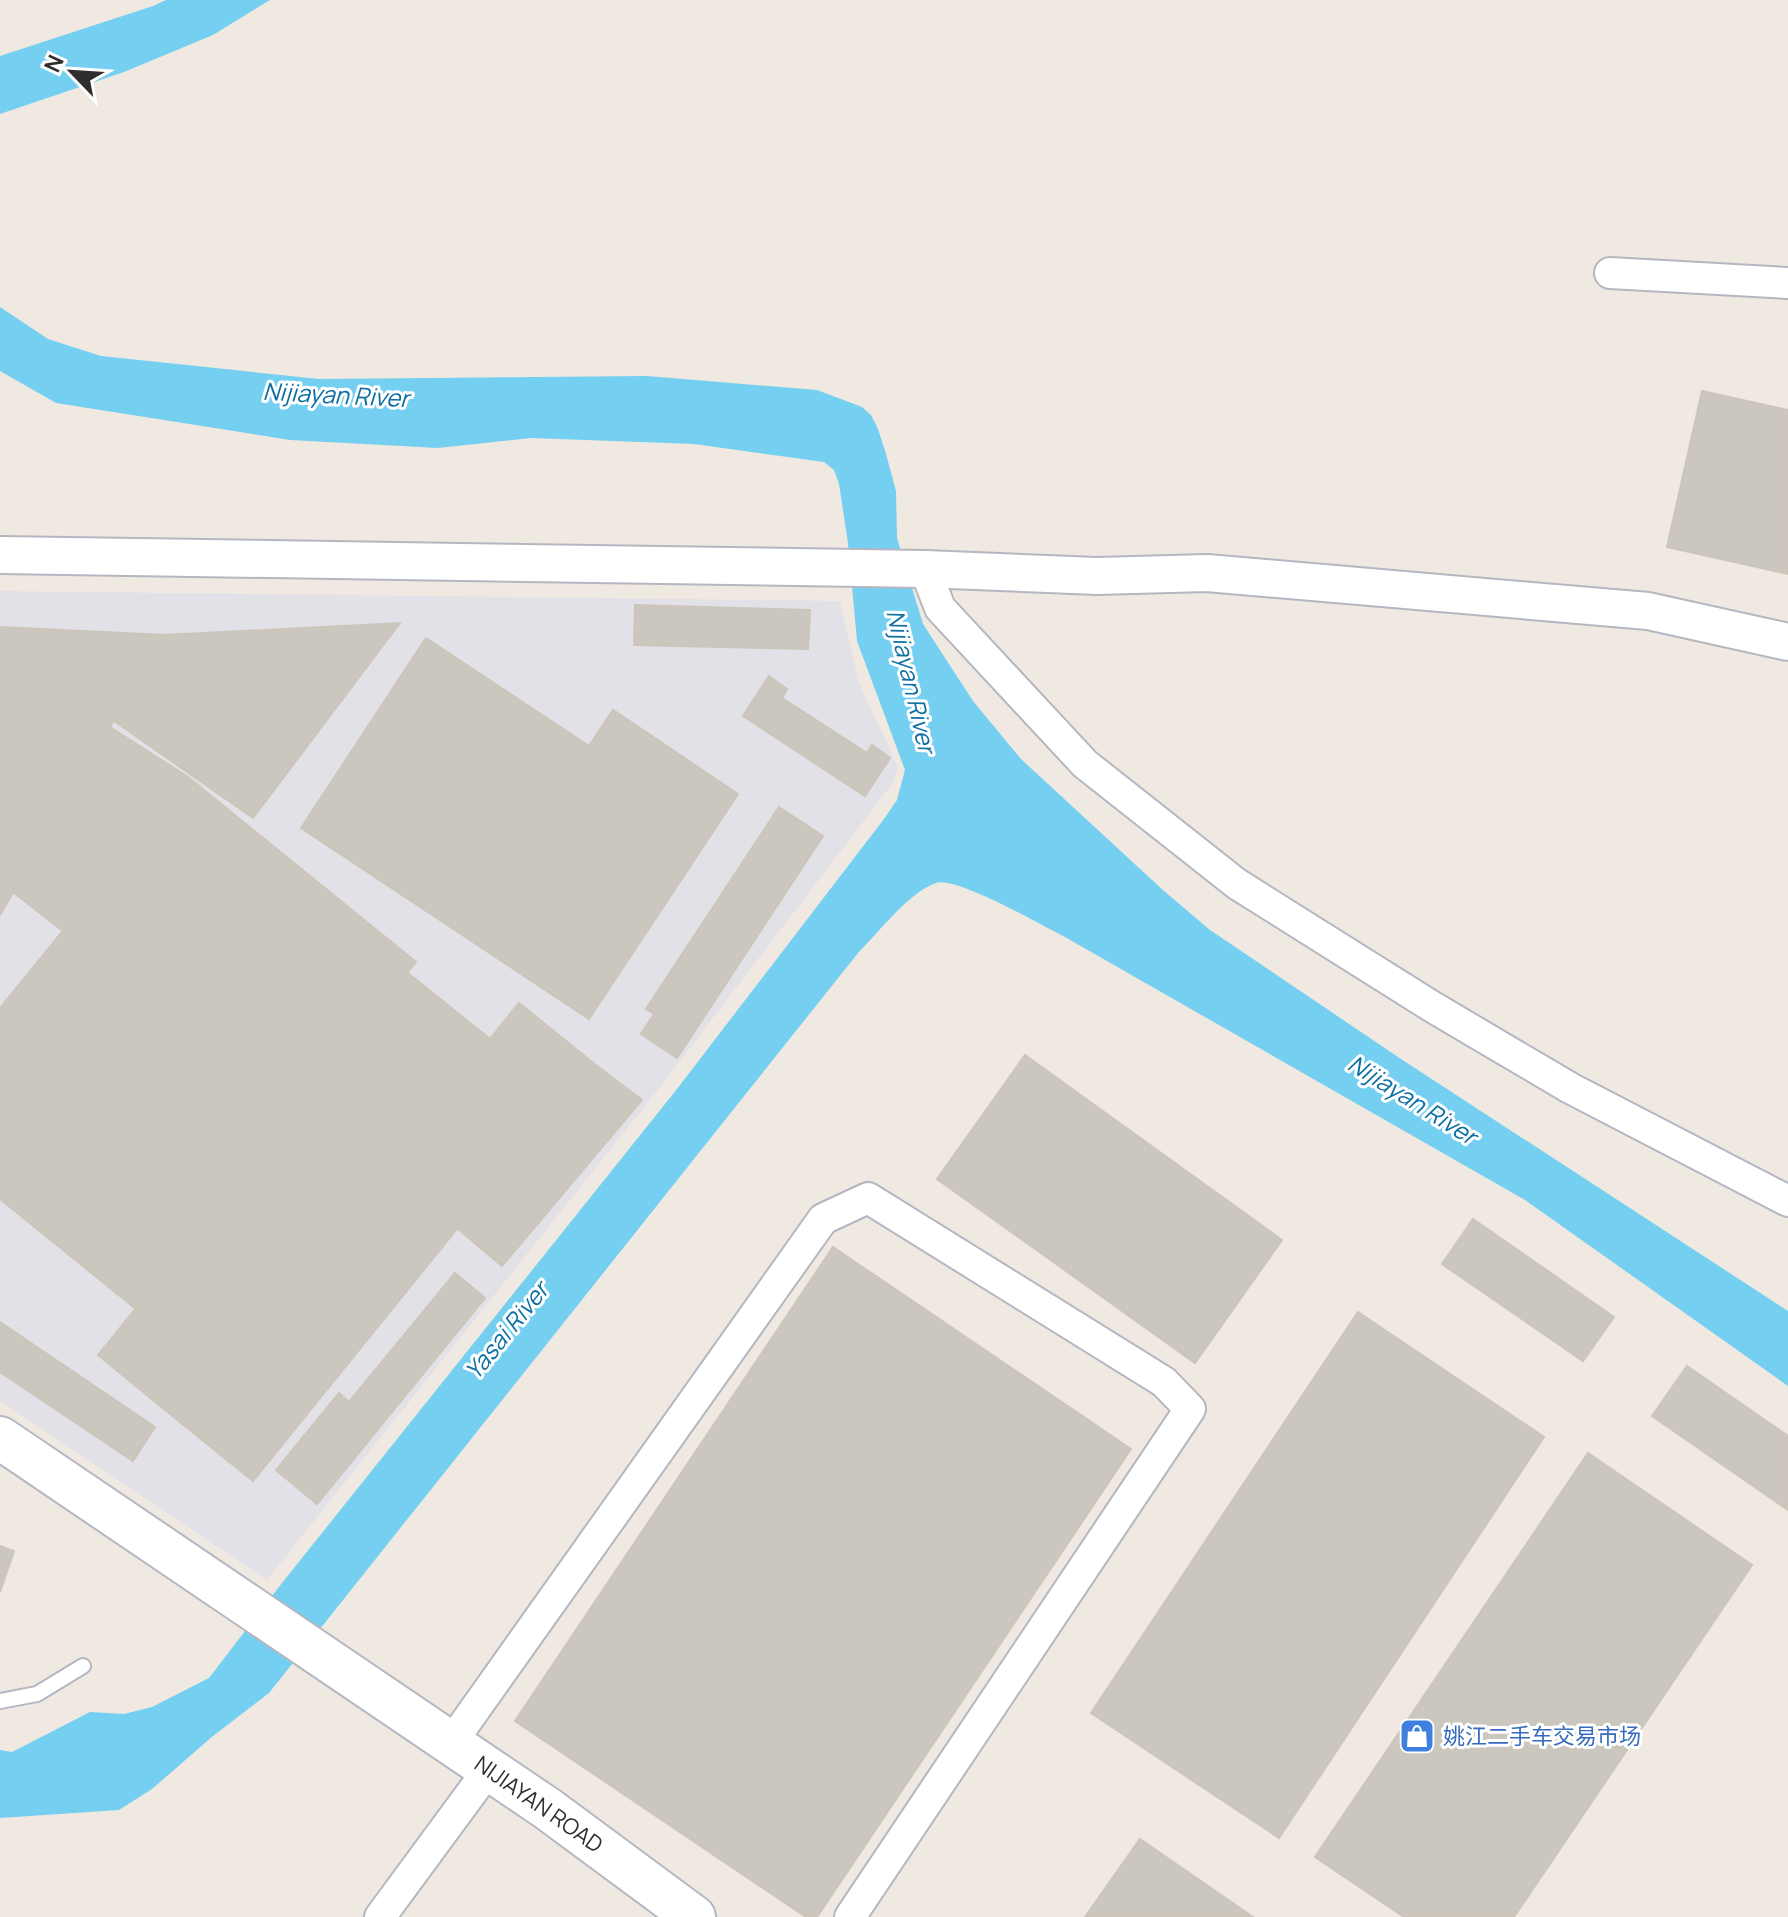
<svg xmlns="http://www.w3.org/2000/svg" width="1788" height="1917" font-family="Manrope,'Noto Sans SC',sans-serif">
<rect width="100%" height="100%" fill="#efe9e1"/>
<path fill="#e3e1e8" d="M0,591L840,601L859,683L898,767L892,784L664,1082L267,1580L0,1401Z"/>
<path fill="#75cff0" d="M166,0H270L213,35L124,72L0,114V56L153,6Z
M0,307L48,339L101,356L319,379L647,376L817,390L862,407L871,415L878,429L886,454L896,491L897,538L923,624L973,701L1021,759L1164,891L1210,930L1401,1059L1788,1311V1386L1525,1200L1065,937C1043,926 956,876 936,883C909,892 878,933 858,953L269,1693L213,1736L152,1789L119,1810L0,1818V1750L12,1752L90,1712L124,1714L152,1707L209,1678L282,1583L677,1089L884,819L897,800L905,770L857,641L848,543L839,484L834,470L824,462L694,444L531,438L438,448L290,440L56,403L0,371Z"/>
<path fill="#cbc7bf" stroke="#cbc5ba" stroke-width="2" d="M1702,391L1788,410V574L1667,547Z
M635,605L810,610L808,649L634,645Z
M400,623L253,818L114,721L164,635Z
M0,627L164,635L0,915Z
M426,638L589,746L613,710L738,794L589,1019L301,828Z
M769,676L787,689L782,698L867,753L872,745L890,758L865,796L743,716Z
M110,727L188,777L63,931L13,892Z
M188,777L416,962L136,1309L0,1199V1008Z
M779,807L823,836L677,1058L641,1034L654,1014L646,1009Z
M408,973L490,1039L180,1422L98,1355Z
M519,1003L592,1062L253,1481L180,1422Z
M1025,1055L1282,1240L1195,1363L937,1179Z
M592,1062L642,1100L502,1266L457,1228Z
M1473,1219L1614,1317L1583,1361L1442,1264Z
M833,1247L1131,1449L817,1917H806L515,1721Z
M455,1273L485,1298L317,1504L276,1470L339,1393L349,1402Z
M1358,1312L1544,1437L1279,1838L1091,1713Z
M0,1322L155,1427L133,1461L0,1372Z
M1687,1366L1788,1436V1510L1652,1416Z
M1588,1453L1752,1565L1514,1917H1404L1315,1857Z
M0,1546L14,1551L0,1592Z
M1140,1839L1253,1917H1085Z"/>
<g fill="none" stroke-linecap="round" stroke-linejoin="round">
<defs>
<path id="service" d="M0,1701L37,1694L83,1666"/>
<path id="minor" d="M1610,273L1788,283
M925,569L940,608L1085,764L1237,884L1431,1006L1570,1088L1788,1201
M451,1743L823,1219L868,1198L1164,1382L1190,1409L850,1917
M380,1917L489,1769"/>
<path id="tertiary" d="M0,555L925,569L1097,576L1207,573L1648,611L1788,642"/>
<path id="secondary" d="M0,1438L548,1809L694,1917"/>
</defs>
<use href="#service" stroke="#b4b7c1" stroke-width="18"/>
<use href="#minor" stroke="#b4b7c1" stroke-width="34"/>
<use href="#tertiary" stroke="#b4b7c1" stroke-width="40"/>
<use href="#secondary" stroke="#b4b7c1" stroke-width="46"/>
<use href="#service" stroke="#fff" stroke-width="14"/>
<use href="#minor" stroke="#fff" stroke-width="30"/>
<use href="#tertiary" stroke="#fff" stroke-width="36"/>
<use href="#secondary" stroke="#fff" stroke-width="42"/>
</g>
<defs>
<symbol id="shop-square" viewBox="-11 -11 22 22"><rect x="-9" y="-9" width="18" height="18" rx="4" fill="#3f7fe0" stroke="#fff"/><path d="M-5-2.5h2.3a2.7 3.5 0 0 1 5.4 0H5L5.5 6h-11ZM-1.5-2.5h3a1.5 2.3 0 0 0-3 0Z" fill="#fff"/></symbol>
</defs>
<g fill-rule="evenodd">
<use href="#shop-square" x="1397" y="1716" width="40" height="40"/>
</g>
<g text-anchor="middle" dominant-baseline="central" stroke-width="6" stroke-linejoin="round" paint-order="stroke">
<g font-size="22" fill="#366cbe" stroke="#fff" text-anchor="start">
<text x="1443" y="1736">姚江二手车交易市场</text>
</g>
<g font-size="22" fill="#2e2e2e" stroke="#fff">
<text transform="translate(539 1804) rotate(35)">NIJIAYAN ROAD</text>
</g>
<g font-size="24" font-style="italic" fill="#0d6fa3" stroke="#fff">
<text transform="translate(336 394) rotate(3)">Nijiayan River</text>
<text transform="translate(912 681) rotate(77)">Nijiayan River</text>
<text transform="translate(1413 1099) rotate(32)">Nijiayan River</text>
<text transform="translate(506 1330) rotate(-51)">Yasai River</text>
</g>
</g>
<g transform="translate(72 72) rotate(295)" stroke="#ffffff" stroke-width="6" paint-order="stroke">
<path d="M0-6L14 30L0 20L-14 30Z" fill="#2e2e2e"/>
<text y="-12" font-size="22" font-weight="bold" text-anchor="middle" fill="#2e2e2e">N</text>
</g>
</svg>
